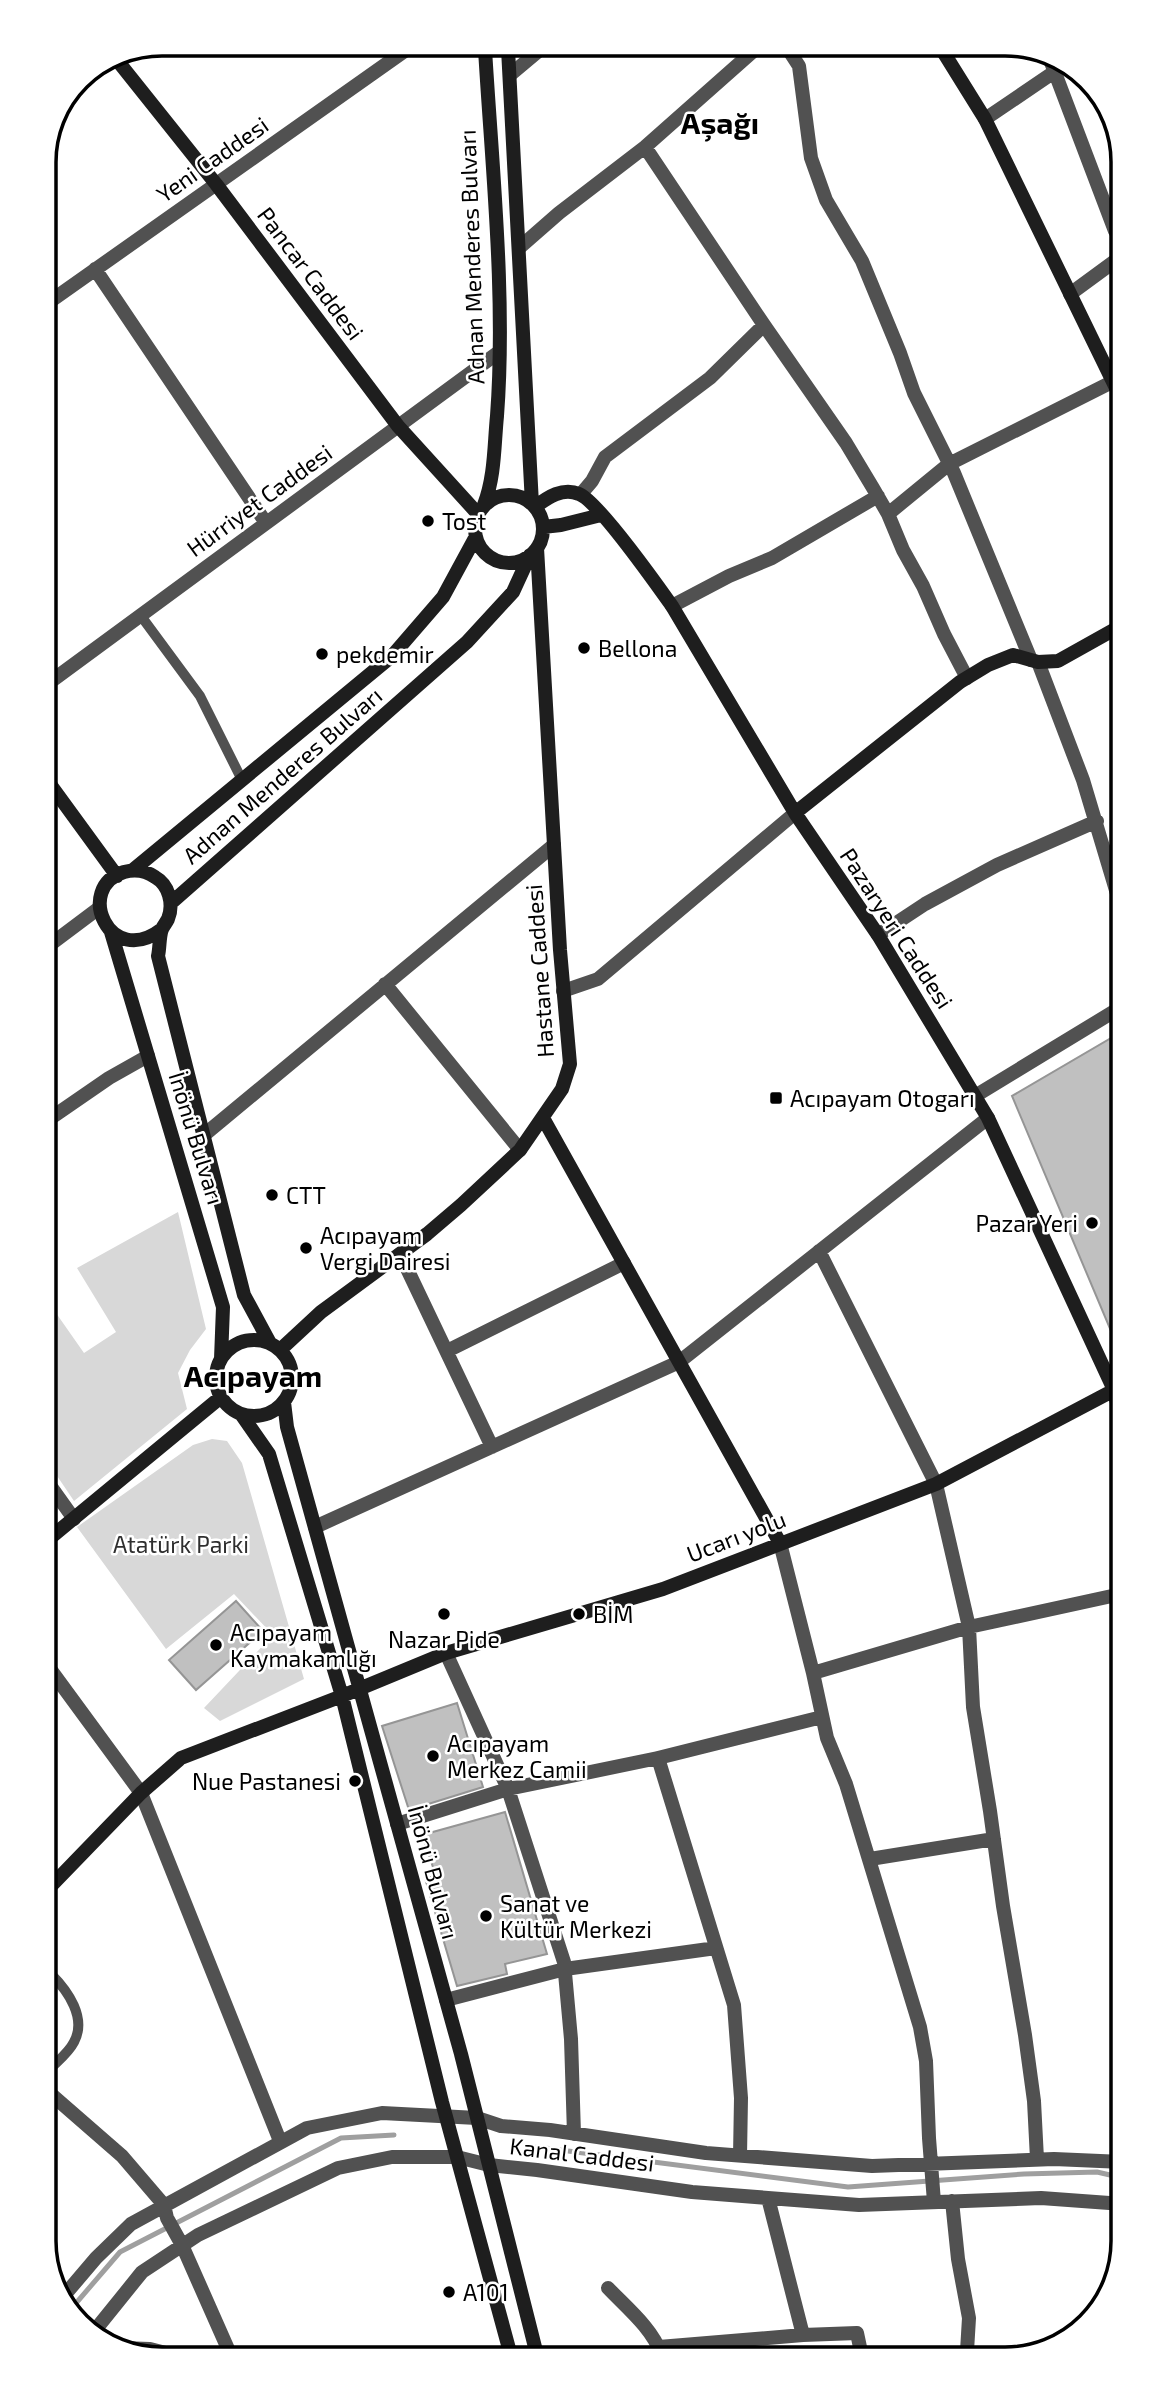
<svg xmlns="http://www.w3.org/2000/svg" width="1167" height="2403" font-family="'Exo 2',sans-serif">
<rect width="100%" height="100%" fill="#fff"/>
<path fill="#d8d8d8" d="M178,1212L206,1329L190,1350L178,1373L187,1409L74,1501L49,1464V1303L84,1353L116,1332L77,1268Z
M212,1439L227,1441L242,1463L304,1679L220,1721L204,1708L273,1635L234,1594L166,1649L77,1527L193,1445Z"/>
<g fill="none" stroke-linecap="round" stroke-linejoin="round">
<path stroke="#9f9f9f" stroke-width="5" d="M537,2147L848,2187L1024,2174L1097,2172L1123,2178
M71,2309L120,2252L341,2138L394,2135"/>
</g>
<path fill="#c0c0c0" stroke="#959595" stroke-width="2" d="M1118,1034L1120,1350H1119L1012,1096Z
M236,1601L263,1631L196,1690L169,1660Z
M457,1703L483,1787L409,1810L382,1726Z
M505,1812L547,1954L505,1964L507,1974L457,1986L425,1878L436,1876L422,1835Z"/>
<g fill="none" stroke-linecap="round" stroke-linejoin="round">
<path stroke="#515151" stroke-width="10" d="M141,616L200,696L242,780
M51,1974C68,1991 87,2018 74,2042C69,2052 59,2060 52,2067"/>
<path stroke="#515151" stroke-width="14" d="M786,46L799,66L811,158L826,200L862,261L900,353L914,393L954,473L1031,660
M1049,57L1115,231
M510,75L541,49
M985,119L1066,64
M645,147L764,325L846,443L873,488L888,514L903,550L923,586L944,634L967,678
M519,248L559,213L645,147L759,46
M95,269L266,523
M1070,294L1115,261
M45,305L406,50
M581,494L592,481L605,457L710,378L764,325
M888,514L949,464L1112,382
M672,606L729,576L772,558L878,496
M1038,662L1083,780L1118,897
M46,685L499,352
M878,935L925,904L997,865L1097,821
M47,947L99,908
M385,984L520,1150
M563,991L598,979L795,813
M975,1096L1118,1009
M48,1120L109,1078L148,1056
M204,1135L554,845
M819,1251L936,1484L969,1627L973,1707L990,1811L1003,1906L1025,2035L1034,2101L1037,2159
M400,1254L492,1447
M447,1351L624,1263
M49,1484L74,1519
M315,1527L679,1362L988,1118
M780,1543L813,1673L827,1738L846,1784L920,2027L926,2061L929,2138L934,2202
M446,1653L508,1789L564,1962L571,2039L574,2134
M50,1669L141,1793L280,2141
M813,1673L969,1627L1121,1594
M658,1758L734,2005L741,2098L740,2156
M397,1824L508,1789L658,1758L822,1717
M870,1859L994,1839
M446,2000L565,1969L716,1948
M52,2095L122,2156L164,2205L167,2218L182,2245L232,2358
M768,2198L803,2335
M952,2201L958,2259L969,2318L967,2351
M608,2288C626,2307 653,2329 661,2354
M62,2298L96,2258L131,2224L307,2128L382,2113L477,2118L501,2126L550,2130L706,2153L872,2166L1054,2159L1123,2162
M92,2334L142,2272L198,2235L338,2168L392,2157H457L489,2165L537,2170L692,2192L859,2205L1041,2198L1123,2204
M659,2347L803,2335L857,2333L861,2352
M121,2348L150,2349L189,2359"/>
<path stroke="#1e1e1e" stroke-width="14" d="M939,45L985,119L1116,388
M508,49L532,504
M113,55L216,184L398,426L478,514
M475 529a34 34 0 1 1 68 0a34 34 0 1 1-68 0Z
M484,505C495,476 494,446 497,416C506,297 492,168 485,49
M535,507C548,497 563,487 579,494C598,501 657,585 672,606L795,813L878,935L988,1118L1114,1390L1120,1415
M543,527L561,525L601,515
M47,780L117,876
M795,813L960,682L988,665L1013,655L1038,662L1058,661L1117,628
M133,870L392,656L443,597L475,538
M171,903L467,642L513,592L530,555
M162,929C109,970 74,887 124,872C135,869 145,870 155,877C169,885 174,904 168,919C166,923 164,925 162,929C159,937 160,947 158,956L244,1295L270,1343
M111,932L223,1307L221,1359
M543,1118L780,1543
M216 1378a38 38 0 1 1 76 0a38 38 0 1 1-76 0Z
M280,1350L321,1312L427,1234L461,1205L520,1150L562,1089L570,1064L560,950L537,548
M284,1402L287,1427L461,2054L537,2355
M241,1414L269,1454L342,1696L442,2102L511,2356
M50,1538L221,1397
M51,1886L141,1793L181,1758L342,1696L446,1653L663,1589L936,1484L1120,1387"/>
</g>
<g fill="#000" stroke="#fff" stroke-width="2.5">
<circle cx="428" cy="521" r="7"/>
<circle cx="584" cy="648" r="7"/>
<circle cx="322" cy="654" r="7"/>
<rect x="769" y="1091" width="14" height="14" rx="3.5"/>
<circle cx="272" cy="1195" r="7"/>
<circle cx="1092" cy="1223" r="7"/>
<circle cx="306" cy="1248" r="7"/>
<circle cx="444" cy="1614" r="7"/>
<circle cx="579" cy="1614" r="7"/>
<circle cx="216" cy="1645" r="7"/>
<circle cx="433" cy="1756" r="7"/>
<circle cx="355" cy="1781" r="7"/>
<circle cx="486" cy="1916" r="7"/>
<circle cx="449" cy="2292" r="7"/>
</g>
<g text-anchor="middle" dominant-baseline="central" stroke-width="5" stroke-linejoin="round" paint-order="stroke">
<g font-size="23" fill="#000" stroke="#fff">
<text transform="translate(212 159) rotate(-35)">Yeni Caddesi</text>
<text transform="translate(471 257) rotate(-92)">Adnan Menderes Bulvarı</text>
<text transform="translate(311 273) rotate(53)">Pancar Caddesi</text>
<text transform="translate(259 500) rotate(-36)">Hürriyet Caddesi</text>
<text transform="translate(282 775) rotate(-41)">Adnan Menderes Bulvarı</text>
<text transform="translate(897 928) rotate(57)">Pazaryeri Caddesi</text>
<text transform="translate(539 971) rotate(-94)">Hastane Caddesi</text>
<text transform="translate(197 1138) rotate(73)">İnönü Bulvarı</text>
<text transform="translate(736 1536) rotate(-21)">Ucarı yolu</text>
<text transform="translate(434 1872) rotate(75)">İnönü Bulvarı</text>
<text transform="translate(582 2154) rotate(7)">Kanal Caddesi</text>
</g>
<g font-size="23" fill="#000" stroke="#fff" text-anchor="start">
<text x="442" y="521">Tost</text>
<text x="598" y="648">Bellona</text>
<text x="336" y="654">pekdemir</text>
<text x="790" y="1098">Acıpayam Otogarı</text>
<text x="286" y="1195">CTT</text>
<text x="1078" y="1223" text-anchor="end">Pazar Yeri</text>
<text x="320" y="1235">Acıpayam<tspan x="320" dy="26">Vergi Dairesi</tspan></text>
<text x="593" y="1614">BİM</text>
<text x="230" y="1632">Acıpayam<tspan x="230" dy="26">Kaymakamlığı</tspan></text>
<text x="444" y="1639" text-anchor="middle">Nazar Pide</text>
<text x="447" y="1743">Acıpayam<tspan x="447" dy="26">Merkez Camii</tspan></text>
<text x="341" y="1781" text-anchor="end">Nue Pastanesi</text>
<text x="500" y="1903">Sanat ve<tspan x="500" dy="26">Kültür Merkezi</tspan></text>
<text x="463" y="2292">A101</text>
</g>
<g font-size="23" fill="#2f2f2f" stroke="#fff">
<text x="181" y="1544">Atatürk Parki</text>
</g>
<g font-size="30" font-weight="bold" fill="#000" stroke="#fff">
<text x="720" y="122">Aşağı</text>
<text x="253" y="1375">Acıpayam</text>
</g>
</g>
<path d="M0 0H1167V2403H0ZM162 56H1005A106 106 0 0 1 1111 162V2241A106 106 0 0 1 1005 2347H162A106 106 0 0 1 56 2241V162A106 106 0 0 1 162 56Z" fill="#fff" fill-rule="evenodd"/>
<path fill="none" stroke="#000" stroke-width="3.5" d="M162 56H1005A106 106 0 0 1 1111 162V2241A106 106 0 0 1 1005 2347H162A106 106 0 0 1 56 2241V162A106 106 0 0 1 162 56Z"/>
</svg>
